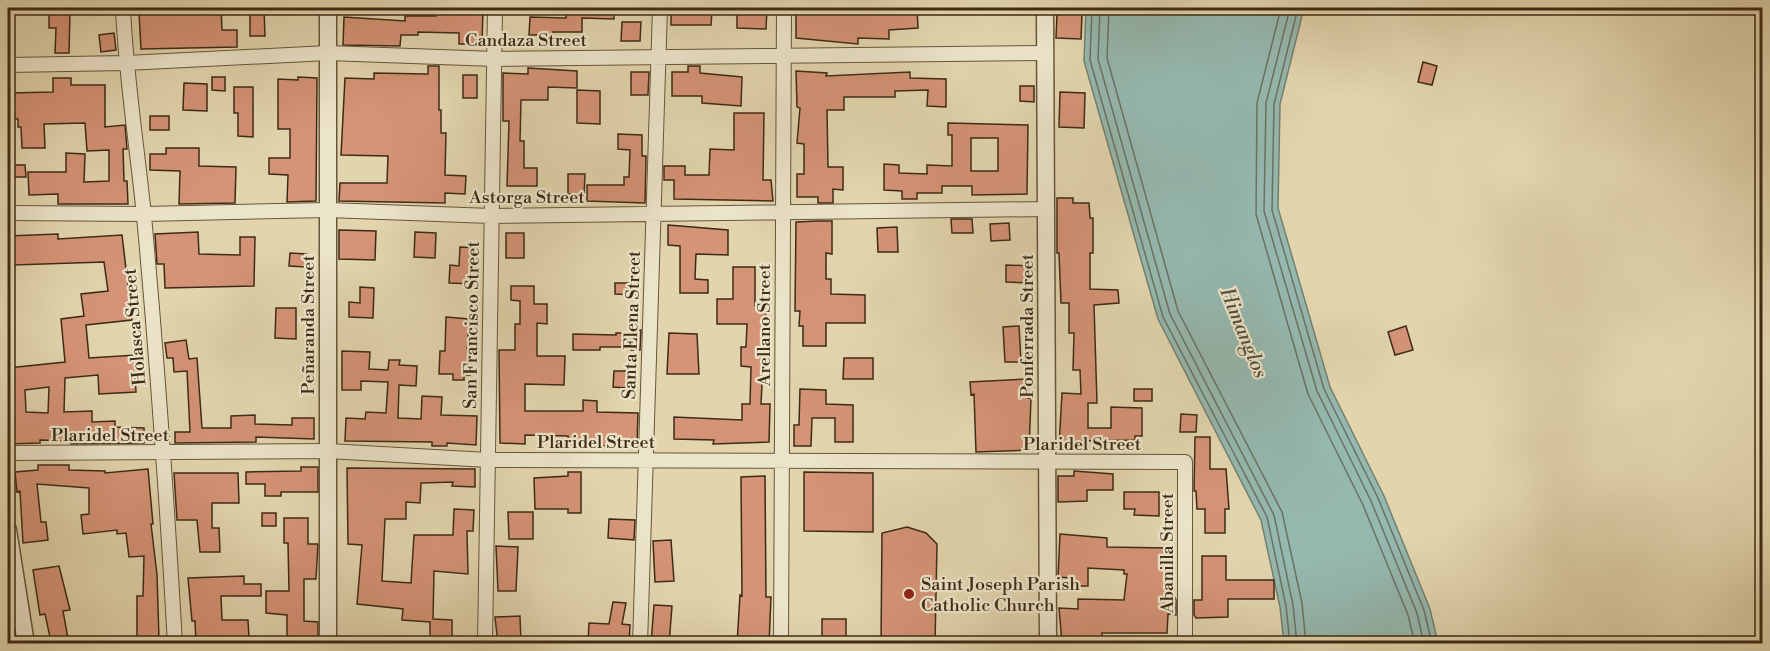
<svg xmlns="http://www.w3.org/2000/svg" width="1770" height="651" font-family="'Libre Bodoni',serif">
<rect width="100%" height="100%" fill="#e2d5ae"/>
<filter id="stains"><feTurbulence type="fractalNoise" baseFrequency=".00333" numOctaves="4"/><feColorMatrix values="0 0 0 0 .2 0 0 0 0 .09 0 0 0 0 .02 0 0 0 .5 -.17"/></filter>
<radialGradient id="worn" r=".72"><stop offset=".6" stop-color="#630" stop-opacity="0"/><stop offset="1" stop-color="#630" stop-opacity=".3"/></radialGradient>
<path fill="#95b8af" stroke="#728071" stroke-width="1.5" d="M1086,8H1304L1280,104L1278,208L1330,387L1384,496L1430,609L1438,643H1284L1280,607L1261,520L1158,319L1084,61Z"/>
<g fill="none" stroke-linecap="round" stroke-linejoin="round">
<path stroke="#6a7262" stroke-width="1.5" d="M1092,8L1090,60L1163,317L1267,517L1286,606L1290,644
M1100,8L1098,59L1170,314L1274,515L1293,605L1297,644
M1109,8L1107,58L1178,311L1282,512L1302,603L1306,644
M1281,8L1257,103L1256,214L1308,394L1363,505L1408,615L1415,644
M1290,8L1266,103L1264,211L1317,391L1371,501L1417,613L1424,644
M1298,8L1274,104L1272,210L1324,389L1378,498L1424,610L1432,644"/>
</g>
<path fill="#d59377" stroke="#3e2b14" stroke-width="1.5" fill-rule="evenodd" d="M221,8L222,30H237V47L141,49L139,12Z
M459,8H483L482,44H459V33L418,32V35H401L400,46L343,45L344,17L405,21V16H436V12L459,13Z
M566,8H614V19L582,18V32H553V44L540,43V35H529L530,17L566,18Z
M737,8H767L766,29L737,28Z
M796,8H917L918,28L889,30V39L858,38V44L796,38Z
M250,9H264L265,36H250Z
M671,9L712,11L711,25H671Z
M49,11H70L69,53H55L56,28H49Z
M1057,14H1082L1081,39L1056,38Z
M622,22H641L640,41H621Z
M114,33L116,50L101,52L99,35Z
M1423,62L1437,66L1432,85L1418,82Z
M428,66H439V110H441V133H446L445,175L466,176L465,194L445,193V203L339,201L340,183H387L388,156L341,155L345,78L374,79V73L428,74Z
M688,66H700V73L742,77L741,106L702,103V96H672V72H688Z
M528,68L577,71V88L548,87V100H521L520,141H524V168H537V186H507L509,121H503V73L528,74Z
M796,71L827,73L826,76L910,72V78L946,79V107L927,106L928,90L895,91V97H844V110H827L828,167H843V190L833,189V203H818V197H797V174H804V144L797,143L800,108L797,107Z
M631,72H649L648,95H631Z
M463,75H477V98H463Z
M212,77H225V91L212,90Z
M298,77L317,78L316,201L287,202L288,175L269,174V158H290V129H278V79L298,80Z
M53,78H71V85H105V127L125,125L127,149H123L124,181H127L128,204H58V194L29,195L28,172H66V153L85,154L84,182L109,181V150L87,151L85,123L44,124L45,148H22L21,127H18V119H8V93L53,92Z
M184,83L207,84V111L183,110Z
M1020,86H1034V102L1020,101Z
M234,87H253V137L238,136V113H234Z
M577,90L600,91V124L577,123Z
M1060,92L1085,93L1084,128L1059,127Z
M734,113H764L763,180H771L773,201L674,199V180H664V166H685V175H709L710,149L734,150Z
M150,116H169V130H150Z
M948,123L1028,125L1027,194L972,195V186H942V193H917V199H902V191L884,190V164L899,165V173L927,174V165L952,166V135H948ZM971,138H998V171H971Z
M618,134L642,135V156H646L645,203L587,201V185H624V177H629L630,150L618,149Z
M166,148H199V166L236,167L235,203L179,204L180,171L150,170V154H166Z
M10,165H25L26,177H11Z
M568,174H585L584,195L568,194Z
M1057,198H1073V203H1089L1090,218H1093V253H1090V289L1118,290L1119,303L1094,305L1097,403H1088V428H1111V407L1142,408V436H1135V440L1079,441L1078,447H1059L1062,393L1081,394L1080,370H1073L1074,333H1069V303H1061L1059,253H1057Z
M951,219H972L973,233H952Z
M818,221H832V254L826,253V279H831V294L865,295V323H826V346H803V326H799L800,311H795L796,222Z
M1009,223L1010,240L991,241L990,224Z
M668,225L728,230V255L696,254L695,279L708,280V293H680V246L668,245Z
M897,227L898,252H878L877,228Z
M339,230L376,231L375,260L339,259Z
M198,232L199,254L240,255V237H255L254,286L165,288L164,264H157L155,234Z
M415,232L436,233L435,258L414,257Z
M506,233H524V258H506Z
M58,234V239L122,235L132,320L86,325L89,358L136,355L137,374L135,375L136,392L99,394L98,375L65,378L64,412L92,411V422L115,421V427L144,428V443L71,444V441L40,440V443L8,444V368L65,362L61,319L84,316L81,294L108,291L104,262L13,265V252H8V236ZM49,387L48,413L26,412L25,390Z
M460,247L479,248L474,284L449,283L450,265L459,266Z
M290,253L307,254L306,267L289,266Z
M1006,265L1033,266L1032,283L1006,282Z
M733,267H755V306L766,307L761,404H770L769,442L713,444L714,440L674,439V417L742,420V404H750L751,367L741,366V347H746L747,324H717V299H733Z
M615,283H635V295L615,294Z
M511,286H534V304H547V324L537,323V356H565L564,385L525,384V411H583V400L597,401V412L638,413L637,445L568,447V436L525,435V444L500,443L499,350H515V324H520V301L511,300Z
M360,287L374,288L373,318L349,317V302L360,303Z
M276,308H296V339L275,338Z
M446,317L469,319L467,352H471L470,375H464V380H453V374H439L440,351H445Z
M1019,326L1021,362H1005L1003,327Z
M1406,326L1413,350L1395,355L1388,332Z
M632,330H641L640,350H631V347H600V350H573V334L616,335V333H632Z
M669,333L697,334L699,374H667Z
M186,340L189,359L197,358L202,428H231V416L255,415V424L292,425V418H314V439L256,437V442L175,443V432H190L187,371L174,372L173,358H167L165,343Z
M342,351L370,352L369,369L388,370L389,360H400L399,365L417,366L416,386L399,385L398,418L421,419L422,396L442,397L441,415L477,416L476,445L447,443V446H432V442L345,441L346,418L365,419L366,412L386,413L388,382L361,381V390H342Z
M844,358H873V379H843Z
M614,371H627V388L613,387Z
M1028,379V398H1031L1029,450L976,452L974,394L971,395L970,382Z
M800,389L826,390V404L853,405V442H835V418H812L811,446H794V425H799Z
M1134,389H1152V401H1134Z
M1181,414L1197,415L1196,432H1180Z
M1195,437H1210V469H1226L1229,509H1225V533H1205V509H1197L1196,491H1194Z
M38,465H69V470L105,471V473L148,469L153,524H151L157,575L159,639H137V596H143L144,556L129,557L126,533L117,534V530L83,534L81,515L89,514V488L37,484L41,522H46L48,540L23,543L20,491L17,492L15,472L38,470Z
M301,467H318V492H281V496H265V484H246V472L301,471Z
M347,468L475,469V487L452,486L453,482L421,483L420,503L406,502V519H385L382,581L411,583L414,535H453L454,509L474,510L473,531H467L468,574L434,571L433,619L452,620V638L430,637V622L402,620L403,609L357,604L362,545L348,544Z
M1074,471L1113,474V490H1087V501L1058,502V476H1074Z
M568,472H581V513H568V509H535L534,478L568,476Z
M804,472L873,473V532L804,531Z
M174,473H238L239,503H212V528H219L220,552H200L197,520H177Z
M765,476L766,597H771L769,644H737L740,595L742,596L741,477Z
M1124,492H1159V516L1134,515L1135,509H1124Z
M508,512H533V539H509Z
M262,513H276V526H262Z
M284,518H308V544H318L316,579H304V621L318,622V644H287V615L266,613V591H289L288,543H284Z
M609,519L635,520L634,540L608,538Z
M907,527L926,533L937,544L935,644H881L882,533Z
M1060,534L1107,538V547L1167,548L1166,595L1174,596L1176,600V615L1168,614L1167,633H1102V642L1062,643L1059,608L1078,609V599L1124,600L1127,574H1124V570L1088,568V586H1070V578L1058,577Z
M671,540L674,581L655,582L653,541Z
M496,546L518,547L516,591H498Z
M1202,556H1226V580H1274V599H1228V617L1196,618L1194,615V600H1202Z
M59,566L70,610L63,611L68,639L51,642L45,614L40,615L33,570Z
M244,576V584H261V596H221L222,620H248L249,639H225V644H196L195,621H192L188,578Z
M613,602L626,603L622,624L630,625L629,644L588,642L589,623L609,624Z
M654,605L672,606L669,644H651Z
M520,616L521,644H498L495,617Z
M822,619H846V644H822Z"/>
<g fill="none" stroke-linecap="round" stroke-linejoin="round">
<defs>
<path id="minor" d="M123,8C126,78 137,146 144,216C157,358 167,501 175,644
M8,65L126,63L328,53L495,59L1045,53
M8,213L144,214L328,210L491,216L1046,209
M8,453L328,451L488,460L1185,462V644
M485,644L495,8
M640,644L660,8
M781,644L784,8"/>
<path id="tertiary" d="M1045,8L1048,644
M8,530L26,644
M328,644V8"/>
</defs>
<use href="#minor" stroke="#67563a" stroke-width="16"/>
<use href="#tertiary" stroke="#67563a" stroke-width="19"/>
<use href="#minor" stroke="#ece4ca" stroke-width="14"/>
<use href="#tertiary" stroke="#ece4ca" stroke-width="16"/>
</g>
<circle fill="#8f2418" stroke="#ece4ca" stroke-width="2" cx="909" cy="594" r="6"/>
<g text-anchor="middle" dominant-baseline="central" stroke-width="4.5" stroke-linejoin="round" paint-order="stroke">
<g font-size="18" fill="#3e2b14" stroke="#ece4ca">
<text x="526" y="40">Candaza Street</text>
<text x="527" y="197">Astorga Street</text>
<text transform="translate(308 325) rotate(-90)">Peñaranda Street</text>
<text transform="translate(472 325) rotate(-89)">San Francisco Street</text>
<text transform="translate(632 325) rotate(-88)">Santa Elena Street</text>
<text transform="translate(764 325) rotate(-90)">Arellano Street</text>
<text transform="translate(1027 326) rotate(-90)">Ponferrada Street</text>
<text transform="translate(135 327) rotate(-95)">Holasca Street</text>
<text x="110" y="435">Plaridel Street</text>
<text x="596" y="442">Plaridel Street</text>
<text x="1082" y="444">Plaridel Street</text>
<text transform="translate(1167 553) rotate(-90)">Abanilla Street</text>
</g>
<g font-size="18" fill="#3e2b14" stroke="#ece4ca" text-anchor="start">
<text x="921" y="584">Saint Joseph Parish<tspan x="921" dy="21">Catholic Church</tspan></text>
</g>
<g font-size="20" font-style="italic" fill="#544e3b" stroke="#ece4ca">
<text transform="translate(1243 333) rotate(68)">Himanglos</text>
</g>
</g>
<rect width="1770" height="651" fill="none" stroke="#e2d5ae" stroke-width="30"/>
<rect x="9" y="9" width="1752" height="633" fill="none" stroke="#3e2b14" stroke-width="3"/>
<rect x="15" y="15" width="1740" height="621" fill="none" stroke="#3e2b14" stroke-width="1.5"/>
<rect width="100%" height="100%" filter="url(#stains)"/>
<rect width="100%" height="100%" fill="url(#worn)"/>
</svg>
